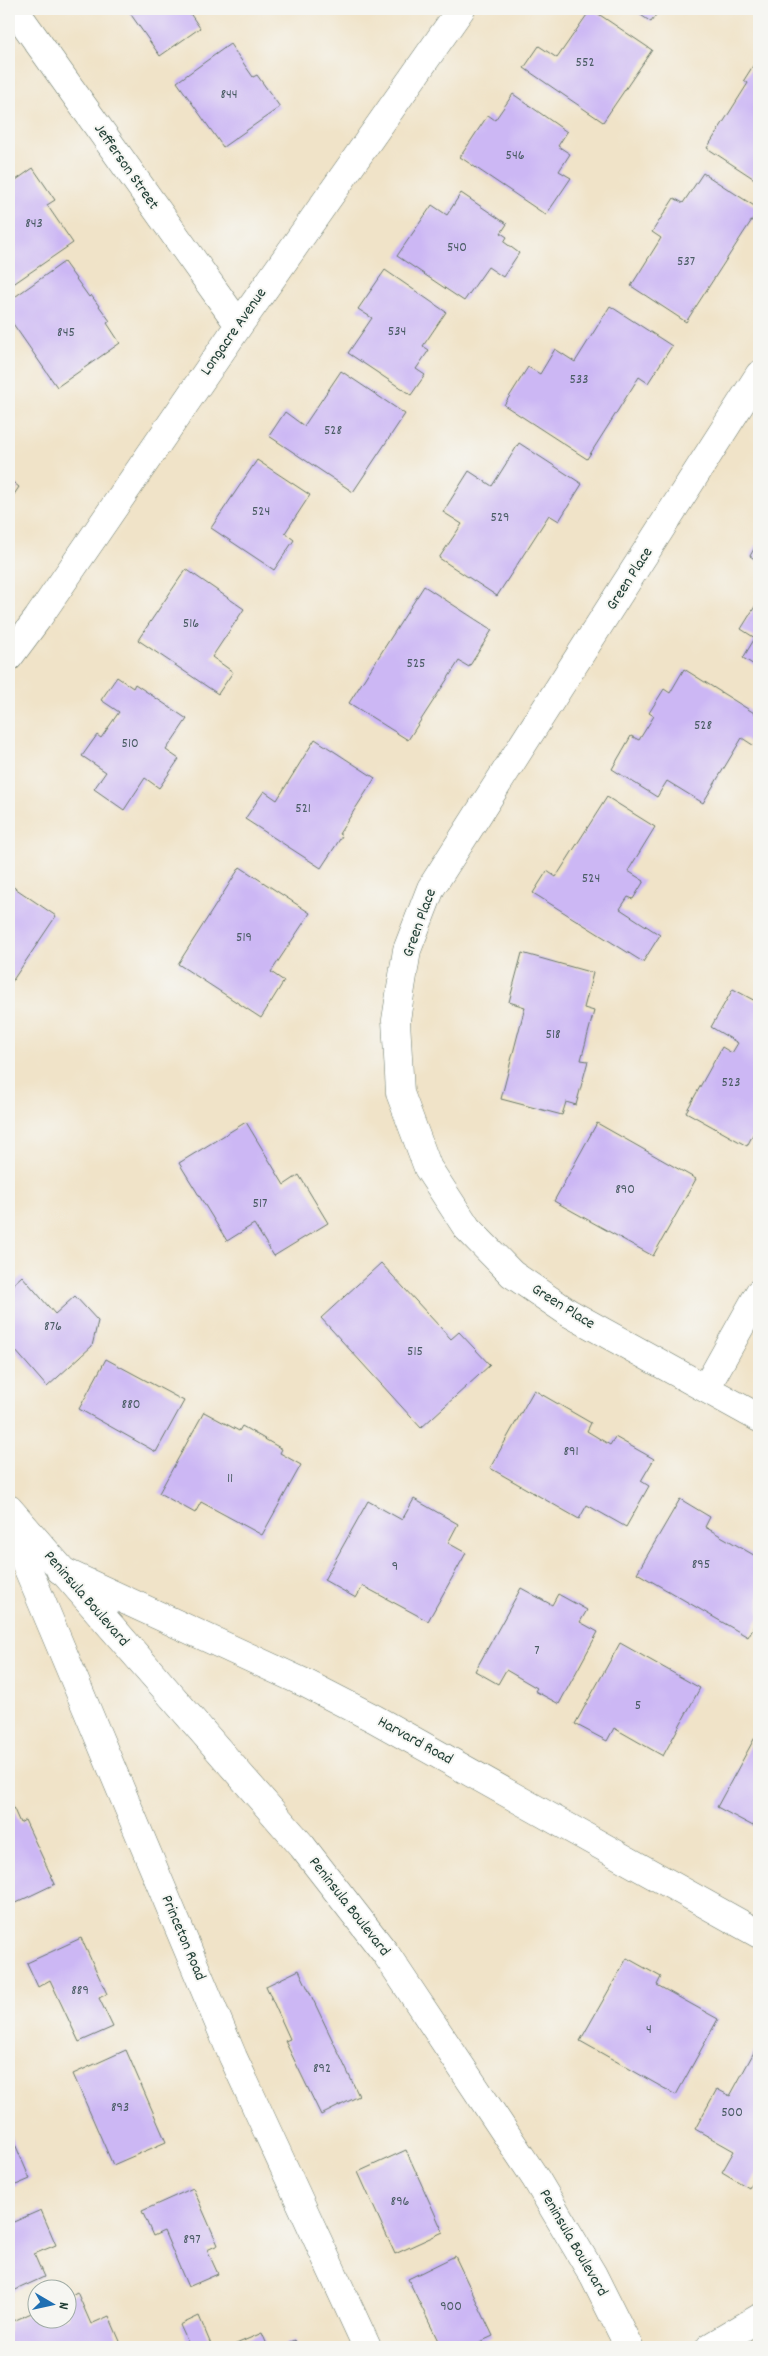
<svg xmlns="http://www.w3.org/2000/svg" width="768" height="2356" font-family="Dekko,sans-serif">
<rect width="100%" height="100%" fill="#f6f6f2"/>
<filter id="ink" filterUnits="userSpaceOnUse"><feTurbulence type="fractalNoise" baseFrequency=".02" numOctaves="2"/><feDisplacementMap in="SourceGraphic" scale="10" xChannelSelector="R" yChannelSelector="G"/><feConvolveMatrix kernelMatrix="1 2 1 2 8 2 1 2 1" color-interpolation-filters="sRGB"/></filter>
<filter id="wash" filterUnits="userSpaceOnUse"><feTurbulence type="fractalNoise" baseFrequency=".0096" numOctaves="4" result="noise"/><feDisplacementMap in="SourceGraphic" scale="20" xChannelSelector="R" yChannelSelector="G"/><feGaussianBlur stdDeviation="1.12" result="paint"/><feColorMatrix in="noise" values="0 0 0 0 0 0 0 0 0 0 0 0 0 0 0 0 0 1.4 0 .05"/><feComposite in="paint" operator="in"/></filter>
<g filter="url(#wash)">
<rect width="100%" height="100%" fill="#f0e3c8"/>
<g id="blocks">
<path fill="#ccb7f4" d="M127,9H187L200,28L160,56Z
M591,9L652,50L603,122L524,68L539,46L557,58Z
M632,9H660L651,22Z
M230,44L253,77L257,75L280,107L223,147L177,82Z
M756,61L759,63V182L707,148L748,83L744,80Z
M513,94L567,132L558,146L570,154L559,171L571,178L546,215L460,157L488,115L495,120Z
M33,168L55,200L47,205L73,243L9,287V185Z
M703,173L759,209L686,322L631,286L661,238L652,232L674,198L683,203Z
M461,193L507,224L501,233L507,237L504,242L519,253L503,277L488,267L464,301L397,256L432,205L447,215Z
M64,262L89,297L91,295L110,321L107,323L120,343L57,387L9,318V301Z
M385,270L446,312L423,346L429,350L416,369L425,375L411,395L348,353L372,318L358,309Z
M610,306L672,346L648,383L639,377L587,459L504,405L528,367L540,374L555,349L575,362Z
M341,371L405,414L353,492L269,436L285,412L304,426Z
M519,443L582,484L559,521L549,515L497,596L439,558L462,524L443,512L469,471L492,486Z
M257,460L310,495L285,533L294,540L274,570L211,528Z
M9,479L19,487L9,502Z
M759,540V562L750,556Z
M186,569L244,609L212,657L233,672L218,694L138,640Z
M424,586L492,630L469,667L459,661L408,740L349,703Z
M759,600V668L743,658L755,638L741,629Z
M684,669L759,716V749L742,738L703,803L667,781L657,797L612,769L631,736L639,740L654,716L649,713L664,689L670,693Z
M117,677L133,688L135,684L187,719L166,750L179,759L159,788L145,778L124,810L94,789L106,772L82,756L97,735L101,738L119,712L101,700Z
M315,739L375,778L339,834L342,836L321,868L245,819L264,791L277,800Z
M607,797L655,827L628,871L644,881L633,899L628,897L620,909L660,935L643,962L533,893L547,871L556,877Z
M240,867L310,913L271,972L284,981L261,1018L178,964Z
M9,884L56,916L9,986Z
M522,953L593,973L584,1008L594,1011L581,1060L588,1061L576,1105L566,1102L562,1115L501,1099L525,1007L509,1002Z
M733,989L759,1003V1123L747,1146L686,1112L722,1047L732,1053L738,1043L711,1027Z
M246,1122L284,1185L299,1175L328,1223L274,1256L254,1224L227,1241L179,1163Z
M597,1123L696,1179L653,1256L554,1201Z
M381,1263L451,1339L459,1332L490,1365L421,1428L321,1318Z
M22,1276L55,1314L75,1296L98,1321L92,1346L47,1387L9,1343V1288Z
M106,1359L184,1401L156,1452L79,1409Z
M534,1390L591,1423L587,1431L610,1445L615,1437L654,1459L641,1481L649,1486L626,1527L587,1505L579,1519L490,1468Z
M204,1412L239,1431L242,1426L282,1449L280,1453L301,1465L262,1535L201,1502L195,1513L159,1493Z
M414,1499L458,1524L448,1543L466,1553L428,1621L363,1586L356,1598L324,1580L368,1501L402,1520Z
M680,1499L710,1517L705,1527L759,1558V1617L748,1637L637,1573Z
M521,1588L552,1605L558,1594L587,1610L580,1622L598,1632L559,1704L535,1691L537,1688L506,1670L498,1684L475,1671Z
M620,1643L700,1688L663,1756L614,1728L607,1741L575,1724Z
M759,1730V1815L753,1826L717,1807Z
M9,1798L20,1823L25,1820L55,1884L9,1906Z
M81,1938L107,1994L99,1998L113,2027L79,2042L50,1980L38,1987L27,1963Z
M627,1958L661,1977L657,1985L718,2019L676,2095L580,2041Z
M299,1970L359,2096L321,2115L285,2041L290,2039L266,1986Z
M759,2043V2169L749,2188L722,2172L734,2151L695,2129L717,2089L730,2096Z
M126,2050L166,2142L113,2165L73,2074Z
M9,2130L30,2179L9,2188Z
M406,2150L443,2232L395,2254L358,2172Z
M193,2188L218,2245L207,2250L218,2274L188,2287L164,2231L153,2236L142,2211Z
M41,2210L56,2245L34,2254L44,2277L9,2293V2224Z
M455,2256L493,2336L469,2347H441L408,2279Z
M77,2292L91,2324L109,2316L122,2346L9,2347V2323L38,2310V2318H68V2297Z
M199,2316L212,2347H190L180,2325Z
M262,2333L268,2347H229Z
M295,2340L298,2347H280Z"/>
</g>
</g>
<g filter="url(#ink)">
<use href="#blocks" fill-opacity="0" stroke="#687768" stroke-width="1"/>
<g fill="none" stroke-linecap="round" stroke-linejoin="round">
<defs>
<path id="minor" d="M14,9L239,325
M759,375L431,888L407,950L396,1020L400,1093L428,1168L467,1228L512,1274L569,1313L759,1418
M9,657L38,618L239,325L461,9
M706,1388L759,1293
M9,1524L233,2057L367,2347
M60,1570L307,1684L375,1719L759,1934
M710,2347L759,2318"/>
<path id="primary" d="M9,1509L302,1846L386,1954L536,2179L593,2275L629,2347"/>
</defs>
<use href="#minor" stroke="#687768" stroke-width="29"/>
<use href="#primary" stroke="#687768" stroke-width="29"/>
<use href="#minor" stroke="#fff" stroke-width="28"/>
<use href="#primary" stroke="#fff" stroke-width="28"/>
</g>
</g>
<g text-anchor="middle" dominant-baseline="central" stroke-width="4" stroke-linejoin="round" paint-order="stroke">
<g font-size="14" fill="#4a5c64">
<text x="585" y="63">552</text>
<text x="229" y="95">844</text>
<text x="515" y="156">546</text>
<text x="34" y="224">843</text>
<text x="457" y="248">540</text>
<text x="686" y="262">537</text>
<text x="397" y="332">534</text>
<text x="66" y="333">845</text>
<text x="579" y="380">533</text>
<text x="333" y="431">528</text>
<text x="261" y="512">524</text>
<text x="500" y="518">529</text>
<text x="191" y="624">516</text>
<text x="416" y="664">525</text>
<text x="703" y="726">528</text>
<text x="130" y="744">510</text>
<text x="303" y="809">521</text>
<text x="591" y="879">524</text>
<text x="244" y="938">519</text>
<text x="553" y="1035">518</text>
<text x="731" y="1083">523</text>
<text x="625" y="1190">890</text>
<text x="260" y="1204">517</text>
<text x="53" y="1327">876</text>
<text x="415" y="1352">515</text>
<text x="131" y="1405">880</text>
<text x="571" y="1452">891</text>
<text x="230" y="1479">11</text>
<text x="701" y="1565">895</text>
<text x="395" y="1567">9</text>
<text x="537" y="1651">7</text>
<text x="638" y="1706">5</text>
<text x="80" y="1991">889</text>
<text x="649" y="2030">4</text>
<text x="322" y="2069">892</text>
<text x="120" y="2108">893</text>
<text x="732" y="2113">500</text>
<text x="400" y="2202">896</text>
<text x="192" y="2240">897</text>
<text x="451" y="2307">900</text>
</g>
<g font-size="16" fill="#1f3d34" stroke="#f6f6f2">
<text transform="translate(126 167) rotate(55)">Jefferson Street</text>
<text transform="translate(234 332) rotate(-55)">Longacre Avenue</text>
<text transform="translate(630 579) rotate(-57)">Green Place</text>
<text transform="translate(420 923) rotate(-70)">Green Place</text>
<text transform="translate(563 1307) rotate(32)">Green Place</text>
<text transform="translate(86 1599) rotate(49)">Peninsula Boulevard</text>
<text transform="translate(415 1741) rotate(29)">Harvard Road</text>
<text transform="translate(349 1907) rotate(52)">Peninsula Boulevard</text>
<text transform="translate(183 1938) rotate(67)">Princeton Road</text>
<text transform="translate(573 2243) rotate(60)">Peninsula Boulevard</text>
</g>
</g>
<rect width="768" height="2356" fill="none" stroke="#f6f6f2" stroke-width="30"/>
<g transform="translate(52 2304) rotate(99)"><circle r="24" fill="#f6f6f2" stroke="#a0aca6"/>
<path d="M0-4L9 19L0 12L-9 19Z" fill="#1f6fb2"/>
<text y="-8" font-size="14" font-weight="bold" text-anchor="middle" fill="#1f3d34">N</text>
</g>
</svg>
